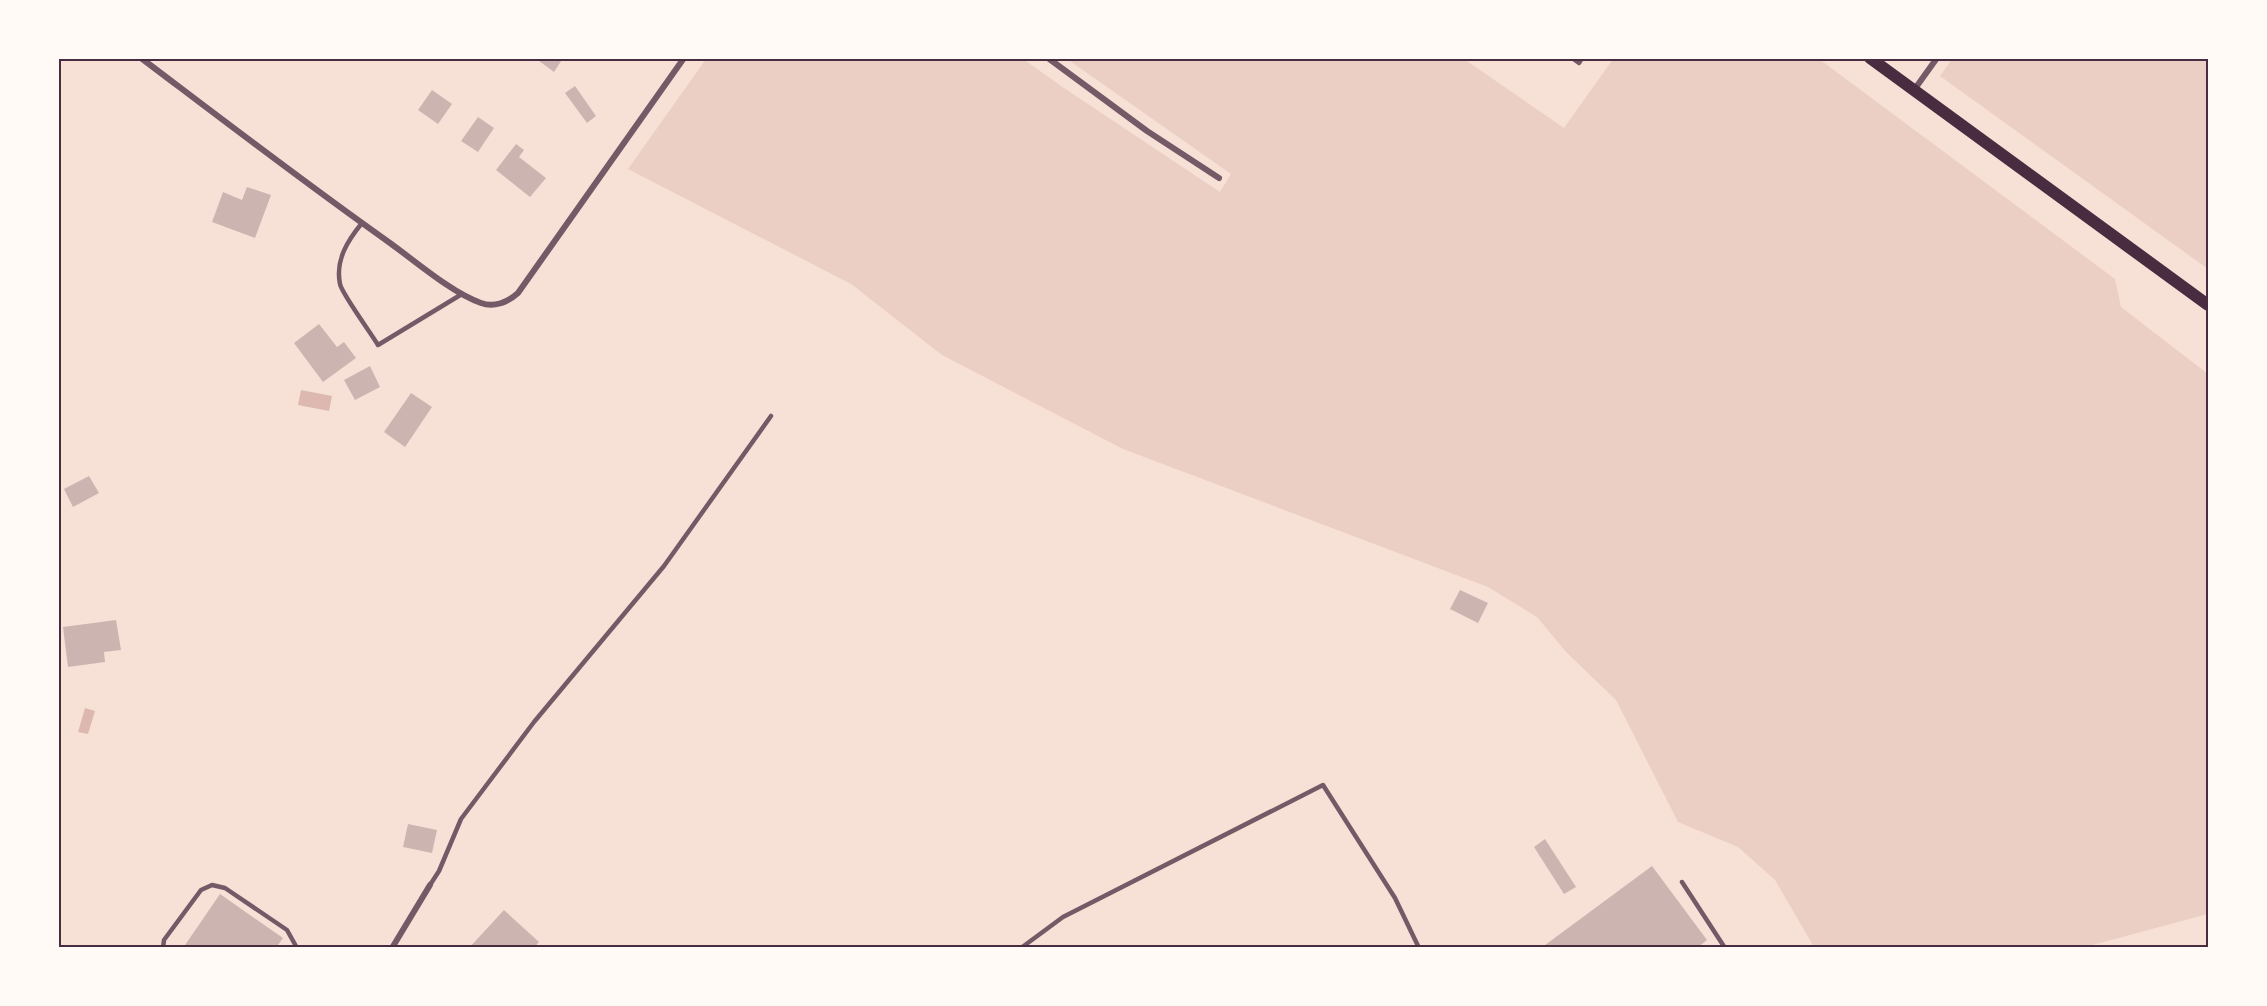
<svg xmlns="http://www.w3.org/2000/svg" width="2267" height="1006" font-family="'Public Sans',sans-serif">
<rect width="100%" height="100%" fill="#f7e1d7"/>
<path fill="#ebcfc5" d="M706,59H1023L1067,90L1220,192L1231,174L1067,59H1464L1564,128L1613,59H1819L2115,279L2121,307L2208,374V914L2085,947H1814L1775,880L1738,847L1678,822L1616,700L1566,652L1537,617L1488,587L1123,449L942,355L851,284L628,169Z
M1952,59H2208V269L1940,76Z"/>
<path fill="#dcb8b0" d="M301,390L332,396L329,411L298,405Z
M85,708L95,711L88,734L78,732Z"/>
<path fill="#ccb4b1" d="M535,58H563L554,72Z
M575,86L596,116L587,123L565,93Z
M432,90L452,104L438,124L418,110Z
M478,117L494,128L478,152L461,141Z
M516,144L524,150L519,157L546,178L530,197L496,170Z
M247,187L271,195L255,238L212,222L223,192L242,200Z
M319,324L337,347L344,342L356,358L323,382L294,343Z
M370,366L380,387L355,400L344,380Z
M411,393L432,407L405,447L384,432Z
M89,476L99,493L73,507L64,489Z
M1460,590L1488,603L1478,623L1450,609Z
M116,620L121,650L104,652L105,662L68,667L63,627Z
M408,824L437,830L432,853L403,847Z
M1545,839L1576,887L1564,894L1534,847Z
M1652,866L1707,940L1697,948H1541Z
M220,894L283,938L276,948H183Z
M504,910L539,942L534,948H469Z"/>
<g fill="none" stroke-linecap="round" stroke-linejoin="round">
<path stroke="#755966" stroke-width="4.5" d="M1572,58L1579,63L1582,58
M362,223C348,240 335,260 340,284C342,294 371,333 378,345L462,294
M1682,882L1725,948
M430,885L439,871L461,819L534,722L664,566L771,416
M163,948L164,940L201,890L212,885L225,888L287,930L297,948
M1021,948L1063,917L1323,785L1395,898L1419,948"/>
<path stroke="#755966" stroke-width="6" d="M141,58C223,120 305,183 390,243C415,261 452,293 481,303C494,308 508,302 518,293L684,58
M1048,58L1147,131L1219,178
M1914,90L1937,58
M392,948L430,885"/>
<path stroke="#4a2c40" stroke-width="12" d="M1870,58L2208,305"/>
</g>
<rect width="2267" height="1006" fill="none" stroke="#fffaf5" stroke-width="120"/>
<rect x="60" y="60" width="2147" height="886" fill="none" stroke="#4a2c40" stroke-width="2"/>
</svg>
